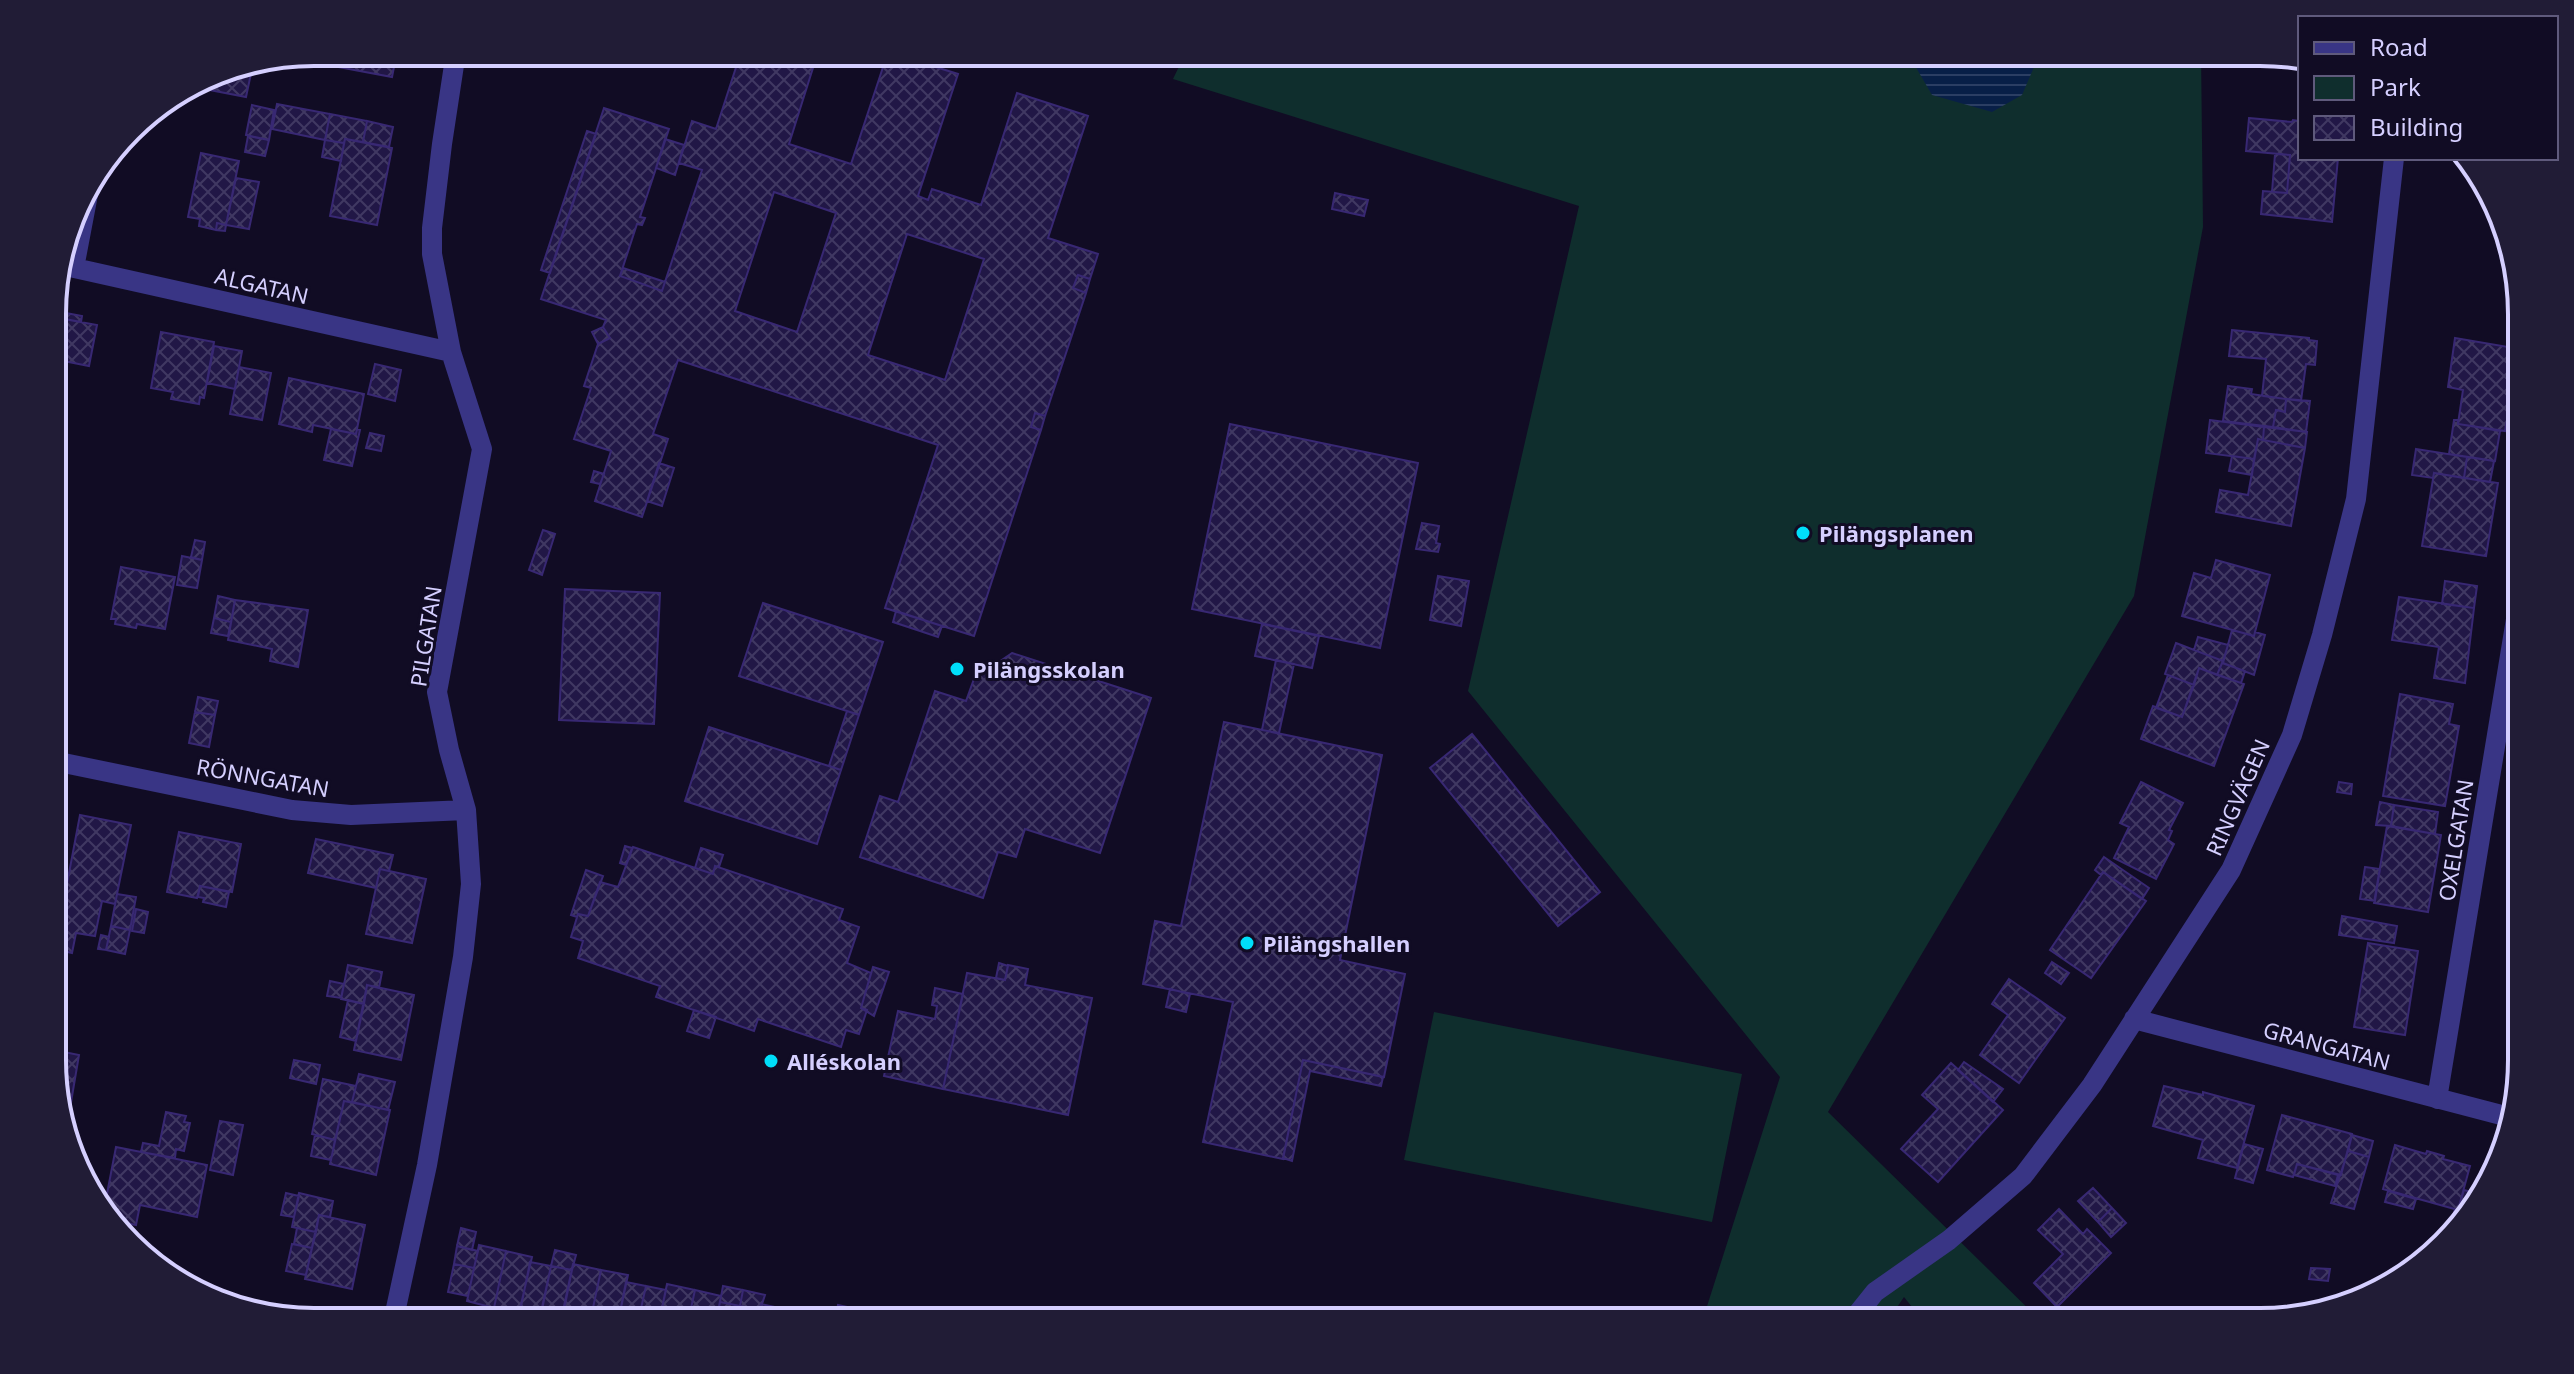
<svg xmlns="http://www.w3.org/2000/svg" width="2574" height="1374" font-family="'Noto Sans',sans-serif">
<defs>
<pattern id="water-rules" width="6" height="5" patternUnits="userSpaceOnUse" patternTransform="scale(2)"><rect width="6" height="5" fill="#081f47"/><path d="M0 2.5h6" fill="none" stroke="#2b3e63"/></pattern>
<pattern id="building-cross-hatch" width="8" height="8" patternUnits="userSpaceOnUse" patternTransform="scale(2)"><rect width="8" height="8" fill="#211746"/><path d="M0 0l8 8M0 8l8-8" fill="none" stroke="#403862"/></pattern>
</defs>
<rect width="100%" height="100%" fill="#110c24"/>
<path fill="#0f2e2d" d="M1186,52H2201L2203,227L2134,596L1828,1112L2042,1322H1924L1904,1297L1887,1322H1702L1780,1077L1468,691L1579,206L1173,79Z
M1434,1012L1742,1074L1712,1222L1404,1160Z"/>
<path fill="url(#water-rules)" d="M1907,52H2039L2040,53L2022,95L1992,112L1932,95Z"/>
<path fill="url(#building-cross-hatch)" stroke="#382873" stroke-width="2" fill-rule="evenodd" d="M341,52H397L392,77L338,67Z
M741,52H818L789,144L851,164L888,52L958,74L918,196L928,200L932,189L981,205L1017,93L1088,116L1048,238L1098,254L1090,279L1078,275L1073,288L1086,293L1045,416L1035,413L1031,427L1041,430L974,636L885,608L938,445L678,360L653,434L668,439L642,517L595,501L611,451L574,439L591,388L584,386L598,344L610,338L603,327L606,320L541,299L604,108L669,129L640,217L645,218L642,225L637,224L620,276L662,291L702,170L679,163L692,121L716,129ZM774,192L836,213L797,332L735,311ZM907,234L984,259L945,380L868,355Z
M253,64L246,97L199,88L201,80L214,72Z
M277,104L330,114L325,140L272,129Z
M252,105L274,110L269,140L246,135Z
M330,114L367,121L363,142L345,139L344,143L325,140Z
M2249,118L2292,122L2293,120L2300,121V158H2338L2332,222L2261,214L2263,191L2287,193L2290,155L2246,151Z
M367,121L393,127L389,147L363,142Z
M587,131L596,134L550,273L541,270Z
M248,136L269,140L265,156L245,152Z
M345,139L392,148L377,225L330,216Z
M665,139L684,145L675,175L656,168Z
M325,140L344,143L341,161L322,157Z
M201,153L239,161L226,225L217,223L216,230L199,226L200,219L188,217Z
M2275,154L2290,155L2287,193L2272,192Z
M236,178L259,182L249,229L226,225Z
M1335,193L1368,200L1364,216L1332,209Z
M217,223L226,225L225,231L216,230Z
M623,268L665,282L662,291L620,276Z
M1078,275L1090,279L1086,293L1073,288Z
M66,313L82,316L81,322L65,319Z
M53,317L97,325L89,366L53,359Z
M603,327L610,338L598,344L592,332Z
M2232,330L2309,338V340L2317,341L2315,365L2306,364L2301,401L2262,396L2266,359L2229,356Z
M161,332L214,342L204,398L200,397L199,404L171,399L173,392L151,388Z
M2455,338L2520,349L2515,398L2511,397L2505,431L2458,424L2463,390L2448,387Z
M214,346L242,351L235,389L207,383Z
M375,364L401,370L395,401L368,394Z
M239,367L271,373L262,420L230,414Z
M289,378L364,394L356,434L313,425L312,432L279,424Z
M2228,386L2252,389L2251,394L2286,399L2285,412L2276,410L2273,427L2223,421Z
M2286,399L2310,401L2306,432L2273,427L2276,410L2285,412Z
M1035,413L1045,416L1041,430L1031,427Z
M2210,420L2264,427L2263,440L2258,439L2254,459L2206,453Z
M2454,420H2458V424L2500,431L2495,461L2449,454Z
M1230,424L1418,463L1380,648L1192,609Z
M2264,427L2307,432L2305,448L2263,440Z
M331,429L356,434L357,429L360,430L352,466L324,460Z
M370,433L384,436L381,451L366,448Z
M2258,439L2305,448L2291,526L2216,512L2220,490L2248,495Z
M2416,449L2467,457L2464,478L2434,473L2433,478L2412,475Z
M2232,456L2254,459L2252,475L2229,471Z
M2467,457L2494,461L2490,482L2464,478Z
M659,463L674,468L662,506L647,501Z
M594,471L604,474L600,484L591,482Z
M2434,473L2498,483L2486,556L2422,546Z
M1422,523L1439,526L1436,543L1440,544L1438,552L1416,549Z
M543,530L555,534L542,575L529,570Z
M195,540L205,542L202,560L191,557Z
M182,556L202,560L197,588L177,585Z
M2216,560L2270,575L2254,636L2182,616L2194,573L2211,578Z
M121,567L175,577L165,629L137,624L136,628L115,624L116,619H111Z
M1438,576L1469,581L1461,626L1430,620Z
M2445,581L2477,586L2474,608L2442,604Z
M53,584L67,587L58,631L53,630Z
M565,589L660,593L654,724L559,720Z
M218,596L235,600L231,622L214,618Z
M2399,597L2474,608L2465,683L2434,678L2439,647L2392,640Z
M235,600L308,610L298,667L270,661L272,649L228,640Z
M763,603L883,642L859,715L739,676Z
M896,611L942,626L938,637L893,622Z
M214,618L231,622L228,636L211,633Z
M1262,624L1319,636L1312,668L1255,656Z
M2232,630L2254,636L2255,632L2265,635L2254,675L2223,663Z
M2198,637L2228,645L2223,661L2194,650Z
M2176,643L2223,661L2217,675L2199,668L2194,685L2165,674Z
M1012,653L1151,698L1100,853L1025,829L1016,857L998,852L983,898L860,857L880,796L898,802L935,691L966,701L974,679Z
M1276,660L1294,664L1279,733L1262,730Z
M2222,663L2245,671L2241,683L2217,675Z
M2199,668L2244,684L2214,766L2141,739L2153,706L2182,717Z
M2168,675L2194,685L2182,717L2156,708Z
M2400,694L2453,704L2449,724L2459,726L2445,806L2383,796Z
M198,697L218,701L215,715L195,712Z
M847,711L859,715L841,770L829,766Z
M195,712L215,715L209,747L189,743Z
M1224,722L1382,755L1340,960L1405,974L1384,1077L1303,1060L1283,1159L1203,1142L1233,1002L1143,984L1155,921L1181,926Z
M709,727L841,770L817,844L685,801Z
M1472,734L1600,892L1558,926L1430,768Z
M2141,782L2183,803L2169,830L2172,831L2168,840L2174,844L2156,879L2114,858L2129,827L2120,823Z
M2339,782L2352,784L2351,794L2337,792Z
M2380,802L2394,805L2391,826L2376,825Z
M2394,805L2438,812L2435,834L2391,826Z
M80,815L131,825L115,904L102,901L95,936L76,933L72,953L54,949V887L66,889Z
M2387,826L2441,835L2428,912L2374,903Z
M179,832L241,844L232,892L200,886L197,898L167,892Z
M316,839L393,855L389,871L380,869L376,888L308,873Z
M625,846L632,848L626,865L620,863Z
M633,847L713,874L715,866L843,909L839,920L859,927L847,963L871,973L861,1008L867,1010L859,1034L846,1030L841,1047L758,1019L754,1031L656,997L660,986L578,958L583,941L571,937L578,914L588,916L600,882L618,887Z
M701,848L723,855L719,867L715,866L713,874L695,868Z
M2104,857L2149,888L2142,899L2103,872L2101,875L2095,870Z
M2365,867L2380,869L2375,901L2360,899Z
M380,869L426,879L412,943L366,934Z
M586,870L603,876L588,916L578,914L577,917L571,915Z
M2103,872L2146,901L2091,978L2050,950Z
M200,886L229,892L226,907L203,902L204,898L198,897Z
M117,894L136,897L130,930L111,926Z
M136,909L148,912L144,933L132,931Z
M2342,916L2397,926L2394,943L2339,935Z
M111,926L130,930L125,954L106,950Z
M101,935L109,937L106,950L98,949Z
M2368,943L2418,951L2405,1035L2354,1027Z
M2052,962L2069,973L2061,984L2045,973Z
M999,963L1008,966L1005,980L996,978Z
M348,965L382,972L379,988L367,985L364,1004L341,999Z
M1008,965L1028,969L1025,985L1092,998L1068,1115L943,1089L967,973L1005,980Z
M873,967L889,972L874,1016L861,1008Z
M2009,979L2065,1018L2019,1083L1980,1055L2008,1015L1992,1004Z
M330,981L344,984L341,998L327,996Z
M367,985L414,995L401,1060L354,1050Z
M935,988L963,994L943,1089L884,1076L898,1011L935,1019L937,1006L932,1005Z
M1170,989L1190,994L1186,1012L1166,1007Z
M348,1000L364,1004L356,1041L340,1037Z
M694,1010L716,1017L709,1038L687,1031Z
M54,1050L79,1055L67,1126L54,1094Z
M294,1060L320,1065L316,1084L290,1078Z
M1303,1060L1383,1077L1381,1086L1310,1071L1292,1161L1283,1158Z
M1964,1062L2003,1089L1993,1102L1958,1070Z
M1951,1063L2003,1110L1938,1182L1901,1149L1938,1109L1922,1095Z
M359,1074L395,1082L388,1110L352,1102Z
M323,1079L356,1086L352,1102L344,1101L335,1140L312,1134Z
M2164,1086L2203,1095V1092L2254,1106L2237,1168L2198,1158L2203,1140L2153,1126Z
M344,1101L390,1110L376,1175L330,1164Z
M166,1112L186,1116L184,1122L190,1123L184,1151L176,1149L175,1158L141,1152L143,1143L159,1146Z
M2282,1115L2352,1134L2341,1175L2297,1164L2293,1177L2267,1170Z
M220,1121L243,1125L233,1175L210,1170Z
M315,1135L335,1140L331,1160L311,1156Z
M2352,1135L2373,1141L2369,1157L2348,1151Z
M2244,1144L2263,1149L2253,1183L2235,1178Z
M2395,1145L2426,1154L2427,1151L2444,1156L2443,1159L2470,1166L2458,1210L2383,1189Z
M116,1147L207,1165L197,1217L140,1205L136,1225L106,1219L108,1200L106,1199Z
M2348,1151L2369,1157L2354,1209L2331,1203Z
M2297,1164L2338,1175L2335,1186L2294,1175Z
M2093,1188L2112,1208L2098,1222L2078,1201Z
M2464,1190L2479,1194L2450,1227L2455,1209L2458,1210Z
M2388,1191L2416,1199L2413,1209L2385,1202Z
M286,1193L299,1196L294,1217L281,1215Z
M299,1193L333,1201L330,1217L319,1215L316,1232L292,1227Z
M2112,1208L2126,1223L2111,1237L2098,1222Z
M2059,1209L2083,1234L2087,1229L2111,1253L2057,1307L2034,1283L2063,1254L2038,1230Z
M319,1215L365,1225L352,1289L305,1279Z
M297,1228L316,1232L312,1248L294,1244Z
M461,1228L476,1232L472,1250L457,1246Z
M292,1244L312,1248L306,1275L286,1271Z
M479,1245L506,1251L494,1308L467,1301Z
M457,1246L478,1251L474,1268L454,1264Z
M555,1250L576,1255L572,1270L551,1266Z
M506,1251L532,1257L519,1313L494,1308Z
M530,1262L551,1266L541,1312L521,1307Z
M454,1264L474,1268L468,1296L448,1292Z
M573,1264L601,1270L590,1322L561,1320Z
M551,1266L572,1270L563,1315L542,1310Z
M2311,1268L2330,1269L2328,1281L2309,1279Z
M601,1270L628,1275L618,1322H590Z
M626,1282L646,1286L638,1322H618Z
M667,1284L695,1290L688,1322H659Z
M646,1286L666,1290L659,1322H638Z
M723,1286L743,1290L740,1306L720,1302Z
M695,1290L721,1296L716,1322H688Z
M743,1290L765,1295L760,1310L740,1306Z
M2340,1295L2341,1300L2310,1310L2309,1306Z
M720,1302L740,1306L737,1322H716Z
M761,1304L789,1310L787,1322H757Z
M838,1305L852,1308L849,1322H835Z
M740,1306L760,1310L758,1322H737Z
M2309,1306L2310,1310L2283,1319L2282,1315Z
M789,1310L816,1316L814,1322H787Z"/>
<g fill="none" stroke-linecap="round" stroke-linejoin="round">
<path stroke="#393585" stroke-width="20" d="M61,265L451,352
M74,268L90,184
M54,761L292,810L351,815L466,810
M2134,1019L2509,1117
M2437,1099L2521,589
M393,1322L427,1165L463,957L471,884L466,810L449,750L437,692L482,449L451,352L432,254V228L442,144L456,52
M1851,1322L1875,1292L1949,1240L2023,1176L2092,1085L2231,870L2292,735L2322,635L2356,499L2394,158"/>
</g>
<g fill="#00defa" stroke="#110c24" stroke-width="3">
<circle cx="1803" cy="533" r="8"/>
<circle cx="957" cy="669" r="8"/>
<circle cx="1247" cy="943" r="8"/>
<circle cx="771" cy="1061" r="8"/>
</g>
<g text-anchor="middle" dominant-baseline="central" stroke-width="6" stroke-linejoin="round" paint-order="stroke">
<g font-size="22" fill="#d5cfff" stroke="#110c24">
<text transform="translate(262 285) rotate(13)">ALGATAN</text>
<text transform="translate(425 636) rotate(-81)">PILGATAN</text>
<text transform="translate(263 777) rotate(10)">RÖNNGATAN</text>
<text transform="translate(2237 797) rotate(-66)">RINGVÄGEN</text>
<text transform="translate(2455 840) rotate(-81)">OXELGATAN</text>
<text transform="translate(2327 1045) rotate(15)">GRANGATAN</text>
</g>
<g font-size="22" font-weight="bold" fill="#d5cfff" stroke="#110c24" text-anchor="start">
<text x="1819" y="533">Pilängsplanen</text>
<text x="973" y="669">Pilängsskolan</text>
<text x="1263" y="943">Pilängshallen</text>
<text x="787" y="1061">Alléskolan</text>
</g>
</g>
<path d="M0 0H2574V1374H0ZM314 66H2260A248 248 0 0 1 2508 314V1060A248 248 0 0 1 2260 1308H314A248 248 0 0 1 66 1060V314A248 248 0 0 1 314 66Z" fill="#211c36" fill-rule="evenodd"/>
<path fill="none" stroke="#d5cfff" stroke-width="4" d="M314 66H2260A248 248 0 0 1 2508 314V1060A248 248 0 0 1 2260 1308H314A248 248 0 0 1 66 1060V314A248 248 0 0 1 314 66Z"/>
<rect x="2298" y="16" width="260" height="144" fill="#110c24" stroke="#5f5a7c" stroke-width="2"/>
<rect x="2314" y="42" width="40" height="12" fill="#393585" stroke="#5f5a7c" stroke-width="2"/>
<text x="2370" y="56" font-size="24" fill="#d5cfff">Road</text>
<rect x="2314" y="76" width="40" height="24" fill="#0f2e2d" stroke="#5f5a7c" stroke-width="2"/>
<text x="2370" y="96" font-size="24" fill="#d5cfff">Park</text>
<rect x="2314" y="116" width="40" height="24" fill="url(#building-cross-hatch)" stroke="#5f5a7c" stroke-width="2"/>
<text x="2370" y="136" font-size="24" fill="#d5cfff">Building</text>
</svg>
